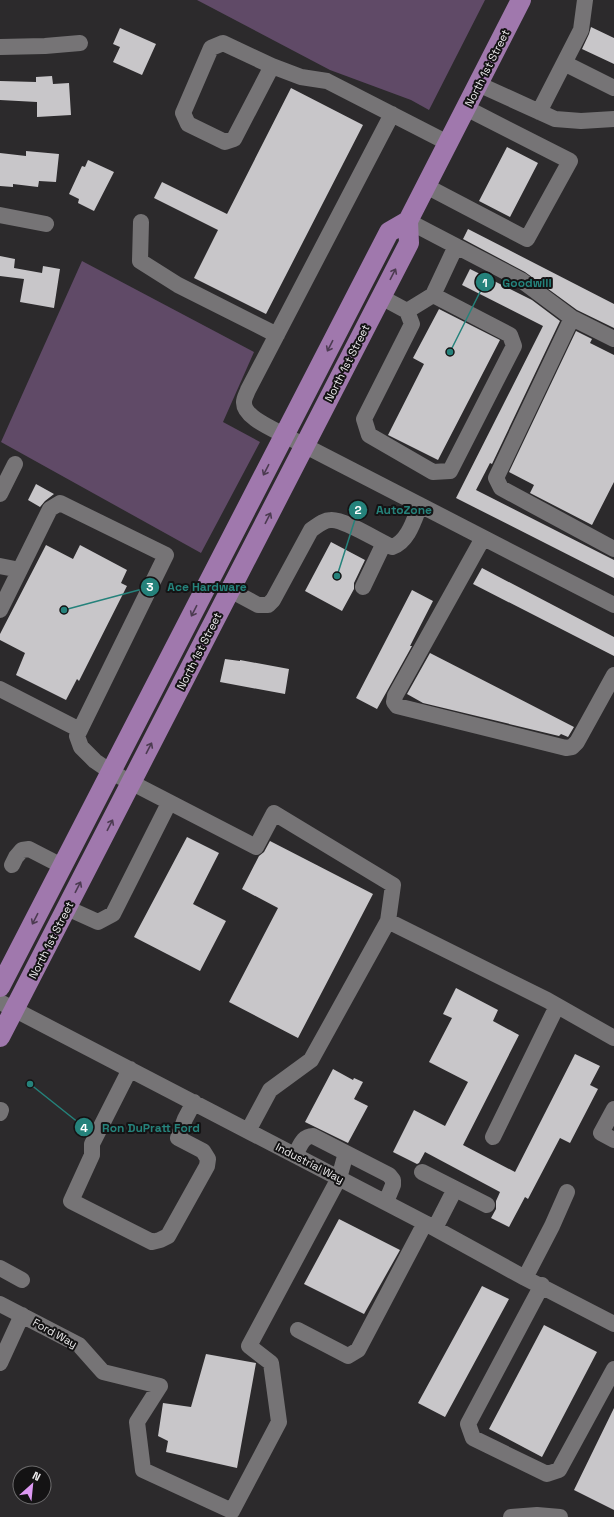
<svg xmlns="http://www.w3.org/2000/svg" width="614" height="1517" font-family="'Space Grotesk',sans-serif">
<rect width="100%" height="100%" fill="#2c2a2c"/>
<path fill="#604a67" d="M197,0H485L429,110L411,100L330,70Z
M82,261L254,352L223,422L260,442L201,553L1,442Z"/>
<path fill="#c8c6c9" d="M591,27L614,38V64L582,49L589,34Z
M120,28L156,44L142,75L113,62L120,47L113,44Z
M52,76L53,84L69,83L71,115L37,117V102L0,100V81L36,82V77Z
M291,88L363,125L266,314L194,278L218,230L154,198L162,182L227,214Z
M507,147L538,163L510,217L479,201Z
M26,151L59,154L56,182L39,181L38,187L13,184V187L0,186V153L26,156Z
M88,160L114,172L94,211L78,203L79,199L69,194L82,166L85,167Z
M468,229L614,304V328L577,310L525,272L463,239Z
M0,256L15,259L14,268L42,273L43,266L60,269L54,308L20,302L24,279L0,276Z
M470,269L532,300L560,321L492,464L490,463L476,490L614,560V578L456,498L543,326L462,285Z
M439,309L500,340L438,460L388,435L424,364L413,358Z
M576,331L592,339L590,343L614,355V482L592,525L530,493L534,485L509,472Z
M36,484L54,494L45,501L40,507L28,500Z
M331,542L365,560L354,583V589L342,611L305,591Z
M46,545L73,559L80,545L127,570L121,583L127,586L79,681L77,679L66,700L16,675L25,653L0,640V634Z
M482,568L614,637V656L473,584Z
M412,590L433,601L410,646H412L377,709L356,698Z
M430,653L574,727L568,737L561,734L559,736L423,703L407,694Z
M225,659L240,661V660L289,669L285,694L220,682Z
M187,837L219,853L193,904L226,921L200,971L134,937Z
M270,841L373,894L298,1038L229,1002L278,908L242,889L259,856L264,852Z
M456,988L498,1010L493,1021L519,1035L463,1145L515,1172L575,1054L600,1066L590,1085L598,1089L570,1143L560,1138L528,1199L525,1197L509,1227L491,1218L496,1209V1201L500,1192L425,1152L419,1163L417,1164L393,1152L414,1110L445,1126L468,1082L429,1062L452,1018L443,1014Z
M333,1069L353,1080L354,1078L363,1082L354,1099L368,1106L348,1143L305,1122Z
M339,1219L400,1250L364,1314L304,1284Z
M482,1286L509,1299L445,1417L418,1403Z
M544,1325L597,1352L542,1457L489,1429Z
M206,1354L256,1363L237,1468L166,1452L168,1441L158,1436L163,1403L191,1407Z
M614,1408V1510L574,1490Z"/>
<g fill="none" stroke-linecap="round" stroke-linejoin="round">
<path stroke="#767476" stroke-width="16" d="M0,47L45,46L80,43
M564,63L614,88
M272,66L234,139L225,142L188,124L183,113L211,48L223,43L272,66L301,77L327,81L448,143
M478,84L555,119L581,121L614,119
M539,112L581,30L585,0
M392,114L248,390C247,393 244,398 244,402C243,417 273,429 284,435L614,605
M426,186L527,239L570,161L466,108
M0,215L46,224
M408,221L521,280L572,318L614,339
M141,222L140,261L178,285L277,335
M433,295L456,246
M381,297L407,311L412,324L364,419L369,435L433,472L450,471L514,346L510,335L433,295L407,311
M572,318L496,478L501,488L614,549
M0,494L15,464
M483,538L395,696L394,702L397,706L566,748L572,747L577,742L614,675
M0,566L20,570
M363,587L384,543
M230,590L258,605H268L273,600L311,530C317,526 323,520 331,520C344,519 378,541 392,547C408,542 414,520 420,505
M0,610L50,509L60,503L166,555L77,736L81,747L95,761L111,772L256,847L274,813L393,885L388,921L547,1000L614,1038
M0,689L80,730
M12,865L16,857L22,850L29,849L62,866
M67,908L98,922L113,914L169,803
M0,1002L425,1223L525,1278L614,1324
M130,1069L92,1144V1155L71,1201L152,1242L160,1240L168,1236L207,1166L208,1159L203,1151L178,1138L185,1119L194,1102
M614,1109L601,1133L614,1140
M0,1113L1,1110
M248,1131L270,1090L311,1060L388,921
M493,1137L557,1006
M295,1155C300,1147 302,1136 313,1136L389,1175L393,1180V1185L386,1202
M422,1172L487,1205
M435,1228L455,1189
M0,1268L22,1280
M525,1278L552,1226L567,1192
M542,1285L468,1424L473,1438L547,1474L559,1470L614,1369
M0,1304L79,1345L103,1372L160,1386L137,1422L143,1470L232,1511L279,1422L271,1363L249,1346L339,1178L346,1153
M298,1330L348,1356L358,1350L425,1223
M0,1363L22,1315
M511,1517L537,1515L560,1517"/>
<path stroke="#a078ad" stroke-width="20" d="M0,987L389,232L408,221
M0,1037L409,243L408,221L521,0"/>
</g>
<defs><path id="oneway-shaft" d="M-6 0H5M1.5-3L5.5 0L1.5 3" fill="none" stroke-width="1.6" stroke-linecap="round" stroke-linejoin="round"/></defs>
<g stroke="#4c3b51">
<use href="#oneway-shaft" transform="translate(393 274) rotate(-63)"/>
<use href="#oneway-shaft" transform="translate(330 346) rotate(117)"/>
<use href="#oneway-shaft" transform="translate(266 470) rotate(117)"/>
<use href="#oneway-shaft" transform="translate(268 518) rotate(-63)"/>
<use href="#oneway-shaft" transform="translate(194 611) rotate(117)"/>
<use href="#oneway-shaft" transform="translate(149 748) rotate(-63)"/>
<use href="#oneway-shaft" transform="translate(110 825) rotate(-63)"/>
<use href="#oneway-shaft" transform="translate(78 887) rotate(-63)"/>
<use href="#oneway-shaft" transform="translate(35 919) rotate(117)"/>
</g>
<g text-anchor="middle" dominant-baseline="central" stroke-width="4" stroke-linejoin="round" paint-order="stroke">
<g font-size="11" fill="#eeedee" stroke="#141314">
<text transform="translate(487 68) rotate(-63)">North 1st Street</text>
<text transform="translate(347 363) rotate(-63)">North 1st Street</text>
<text transform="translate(199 651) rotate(-63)">North 1st Street</text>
<text transform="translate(51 940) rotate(-63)">North 1st Street</text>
<text transform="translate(310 1163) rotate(27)">Industrial Way</text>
<text transform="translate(55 1333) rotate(29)">Ford Way</text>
</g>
</g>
<path fill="none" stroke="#25827b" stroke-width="1.5" d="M450 352L485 282M337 576L358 510M64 610L150 587M30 1084L84 1127"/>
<g fill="#25827b" stroke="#141314" stroke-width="1.5">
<circle cx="450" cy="352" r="4"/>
<circle cx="337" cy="576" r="4"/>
<circle cx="64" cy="610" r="4"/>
<circle cx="30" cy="1084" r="4"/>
<circle cx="485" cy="282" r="10"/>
<circle cx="358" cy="510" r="10"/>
<circle cx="150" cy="587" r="10"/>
<circle cx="84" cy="1127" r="10"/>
</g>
<g font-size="12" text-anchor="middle" font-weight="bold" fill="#fff">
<text x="485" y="287">1</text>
<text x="358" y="514">2</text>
<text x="150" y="591">3</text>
<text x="84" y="1132">4</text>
</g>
<g font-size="12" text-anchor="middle" font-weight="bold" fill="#25827b" stroke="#141314" stroke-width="4" stroke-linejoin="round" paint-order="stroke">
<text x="527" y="287">Goodwill</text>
<text x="404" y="514">AutoZone</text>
<text x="207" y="591">Ace Hardware</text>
<text x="151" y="1132">Ron DuPratt Ford</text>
</g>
<g transform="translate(32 1485) rotate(27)"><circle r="19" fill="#141314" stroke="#6b6a6b"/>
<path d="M0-3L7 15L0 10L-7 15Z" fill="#dd99f3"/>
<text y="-6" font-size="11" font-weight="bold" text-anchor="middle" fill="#eeedee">N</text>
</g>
</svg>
